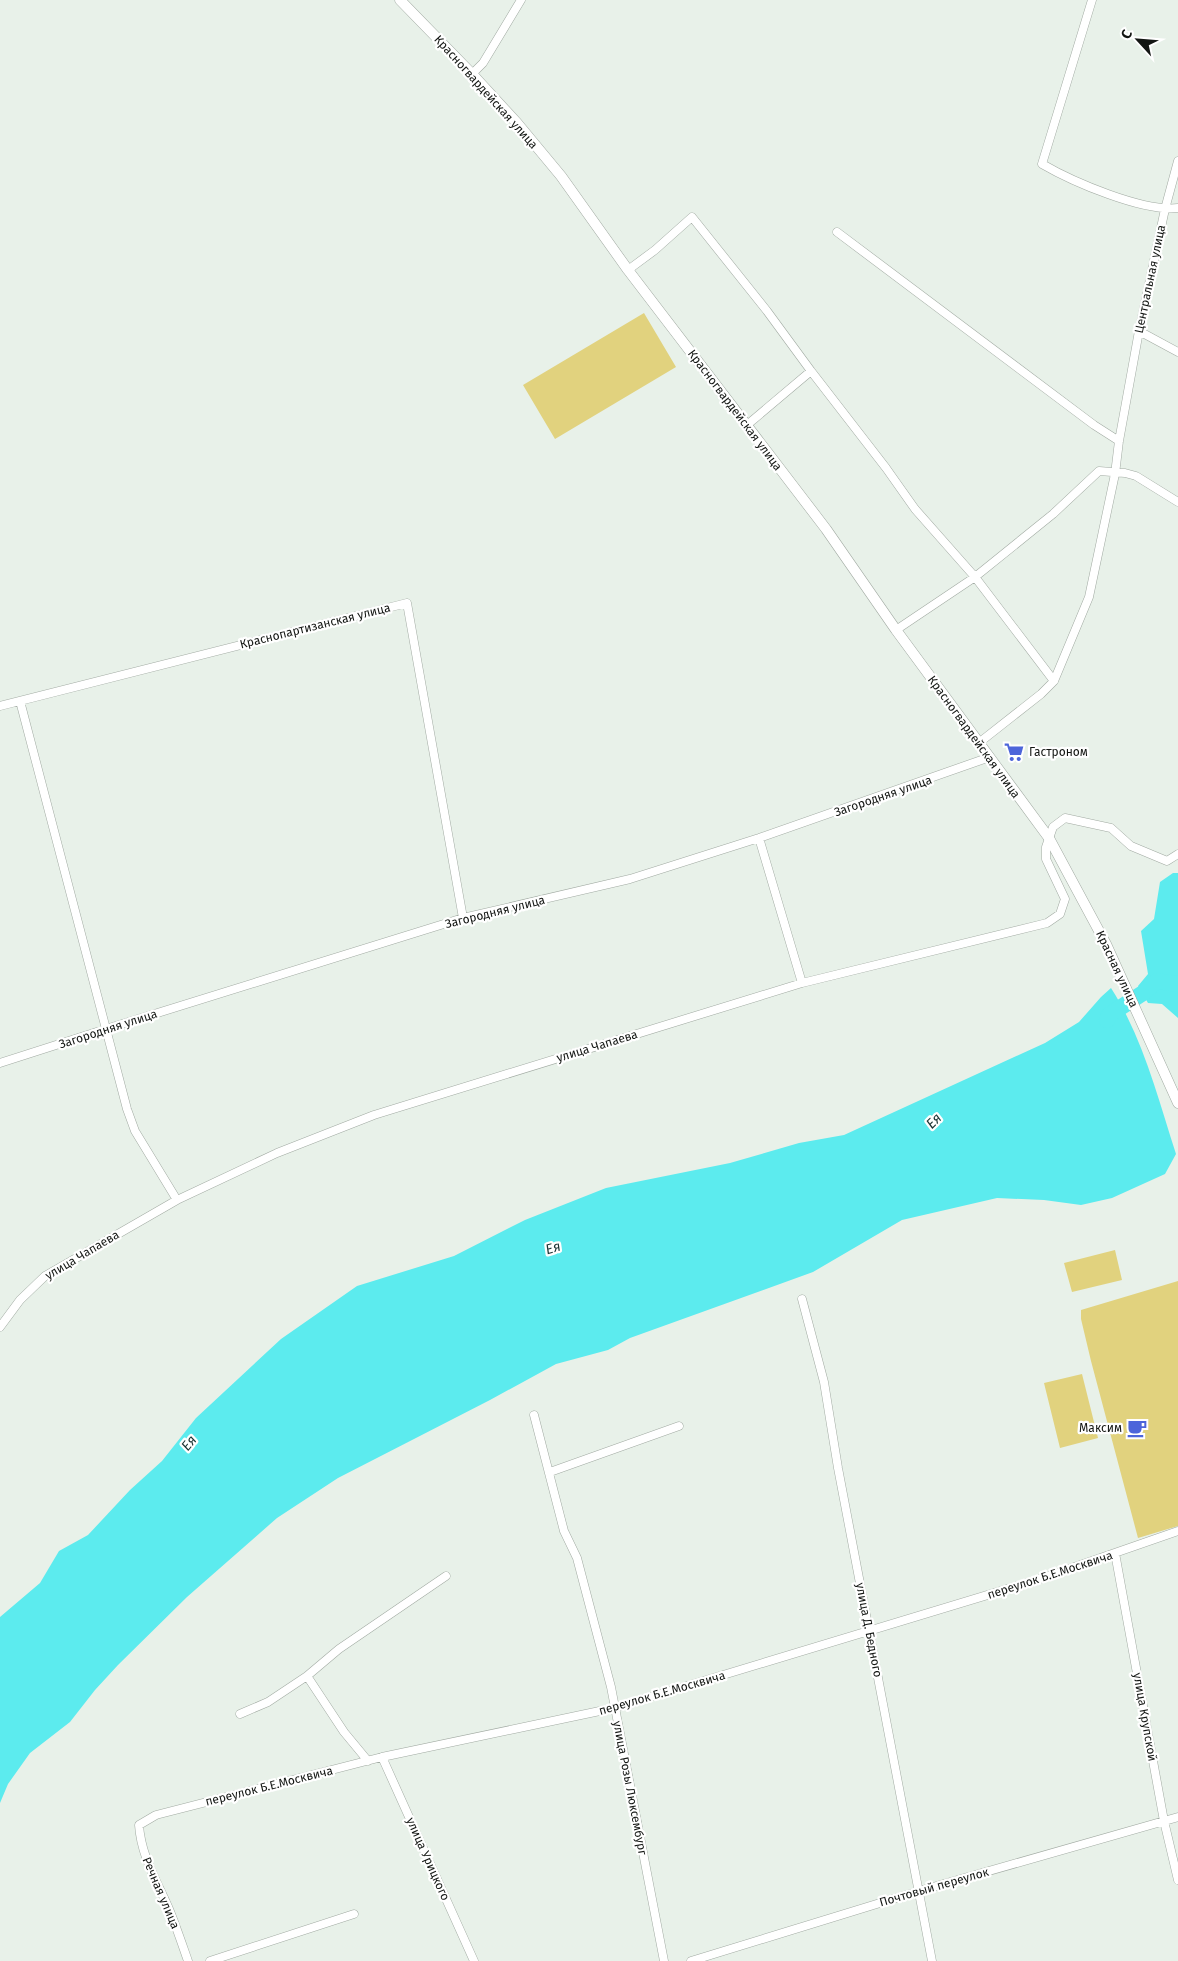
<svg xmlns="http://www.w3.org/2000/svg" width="1178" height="1961" font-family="'Fira Sans',sans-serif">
<rect width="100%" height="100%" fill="#e8f1e9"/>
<path fill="#e1d27e" d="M644,313L676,367L555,439L523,385Z
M1115,1250L1122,1280L1072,1292L1064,1263Z
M1178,1281V1526L1138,1538L1091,1361L1081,1319V1310Z
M1082,1374L1098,1438L1060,1448L1044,1383Z"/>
<path fill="#5cebee" d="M1173,873H1178V1018L1162,1004L1148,1003L1138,986L1148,974L1141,931L1154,919L1160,882Z
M1111,988C1143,1038 1158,1098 1176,1154L1165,1174L1112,1198L1081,1205L1044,1200L997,1198L902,1220L813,1272L630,1338L608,1350L556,1364L490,1400L338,1478L277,1518L187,1597L118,1665L95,1690L70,1722L30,1753L8,1784L0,1803V1617L40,1583L59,1551L88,1535L130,1490L162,1461L196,1418L281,1339L357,1286L454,1256L525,1220L606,1188L730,1163L799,1143L844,1135L1045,1043L1079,1022L1101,997Z"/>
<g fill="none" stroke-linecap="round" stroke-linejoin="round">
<path stroke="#5cebee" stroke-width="16" d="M1107,1020L1109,1015L1143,993L1157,981L1178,984"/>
<defs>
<path id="minor" d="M1092,0L1042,164C1073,182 1143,212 1178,208
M472,74L483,63L521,0
M837,232L1094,425L1119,441
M628,270L655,250L692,217L767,311L811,371L886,468L915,509L975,577L1054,681
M1139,331L1178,352
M747,425L811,371
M896,630L975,577L1053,514L1099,471L1125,473L1136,476L1178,502
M20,701L127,1109L135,1131L177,1200
M0,706L407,603L463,918
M980,742L1041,694L1054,681L1089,597L1115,474L1119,441L1139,331L1165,209L1178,161
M759,838L802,983
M0,1063L106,1029L463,918L630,879L759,838L990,757
M802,1299L824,1382L838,1468L932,1961
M0,1327L20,1300L45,1276L177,1200L277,1153L374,1115L802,983L1047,923L1060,914L1065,899L1046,859V847L1053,827L1065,818L1111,828L1131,846L1167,861L1178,854
M534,1415L564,1531L577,1558L611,1687L664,1961
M550,1472L679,1426
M1115,1553L1164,1821L1178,1880
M307,1676L344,1732L368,1761
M240,1714L268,1702L307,1676L339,1649L446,1576
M382,1757L474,1961
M188,1961C182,1944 176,1926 169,1909C157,1881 141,1856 139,1825L156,1815L382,1757L614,1708L1037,1580L1178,1531
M210,1961L354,1914
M691,1961L919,1891L1178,1817"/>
<path id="tertiary" d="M400,0L472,74L517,123L561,176L628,270L826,529L896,630L1049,838L1106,944L1178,1103"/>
</defs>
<use href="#minor" stroke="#a1aaa2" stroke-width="9"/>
<use href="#tertiary" stroke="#a1aaa2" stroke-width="11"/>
<use href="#minor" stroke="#fff" stroke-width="8"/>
<use href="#tertiary" stroke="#fff" stroke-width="10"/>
</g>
<defs>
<symbol id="supermarket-bare" viewBox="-9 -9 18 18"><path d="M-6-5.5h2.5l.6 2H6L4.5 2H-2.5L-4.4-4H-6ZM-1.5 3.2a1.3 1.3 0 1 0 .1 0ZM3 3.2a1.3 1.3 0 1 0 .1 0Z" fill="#4d65da" stroke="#fff" stroke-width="2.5" paint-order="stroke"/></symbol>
<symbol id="cafe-bare" viewBox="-9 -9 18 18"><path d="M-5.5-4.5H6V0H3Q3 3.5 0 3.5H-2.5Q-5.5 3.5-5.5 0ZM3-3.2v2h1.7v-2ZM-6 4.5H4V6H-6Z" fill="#4d65da" stroke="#fff" stroke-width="2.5" paint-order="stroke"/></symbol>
</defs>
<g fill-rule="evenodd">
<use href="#supermarket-bare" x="1000" y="738" width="28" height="28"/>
<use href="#cafe-bare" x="1123" y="1414" width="28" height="28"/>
</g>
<g text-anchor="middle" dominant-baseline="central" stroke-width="4.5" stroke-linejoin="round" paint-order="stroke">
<g font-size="12" fill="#131613" stroke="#fff">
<text transform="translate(486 92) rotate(48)">Красногвардейская улица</text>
<text transform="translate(1150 279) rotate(-78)">Центральная улица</text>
<text transform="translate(735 410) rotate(53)">Красногвардейская улица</text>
<text transform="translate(315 626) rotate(-14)">Краснопартизанская улица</text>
<text transform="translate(974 737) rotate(54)">Красногвардейская улица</text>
<text transform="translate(883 796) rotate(-19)">Загородняя улица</text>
<text transform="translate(495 912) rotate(-14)">Загородняя улица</text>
<text transform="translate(1117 969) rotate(65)">Красная улица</text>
<text transform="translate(108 1029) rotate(-18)">Загородняя улица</text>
<text transform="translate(597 1046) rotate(-17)">улица Чапаева</text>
<text transform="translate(82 1255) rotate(-31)">улица Чапаева</text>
<text transform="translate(1050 1575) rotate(-18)">переулок Б.Е.Москвича</text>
<text transform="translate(869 1630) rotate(79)">улица Д. Бедного</text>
<text transform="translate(662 1693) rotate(-16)">переулок Б.Е.Москвича</text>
<text transform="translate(1145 1717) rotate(80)">улица Крупской</text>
<text transform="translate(269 1786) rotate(-14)">переулок Б.Е.Москвича</text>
<text transform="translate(630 1788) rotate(79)">улица Розы Люксембург</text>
<text transform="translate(428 1859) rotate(66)">улица Урицкого</text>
<text transform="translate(934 1887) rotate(-16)">Почтовый переулок</text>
<text transform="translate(161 1893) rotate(67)">Речная улица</text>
</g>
<g font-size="12" fill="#131613" stroke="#fff" text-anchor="start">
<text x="1029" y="752">Гастроном</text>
<text x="1122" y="1428" text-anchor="end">Максим</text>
</g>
<g font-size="14" font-style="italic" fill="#1a3233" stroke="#fff">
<text transform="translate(934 1121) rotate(-45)">Ея</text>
<text transform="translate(553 1248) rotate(-16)">Ея</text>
<text transform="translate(189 1443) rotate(-51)">Ея</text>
</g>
</g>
<g transform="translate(1138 40) rotate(296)" stroke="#ffffff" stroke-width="4" paint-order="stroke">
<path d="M0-4L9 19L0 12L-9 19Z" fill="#131613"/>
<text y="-8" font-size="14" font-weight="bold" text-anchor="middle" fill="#131613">С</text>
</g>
</svg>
